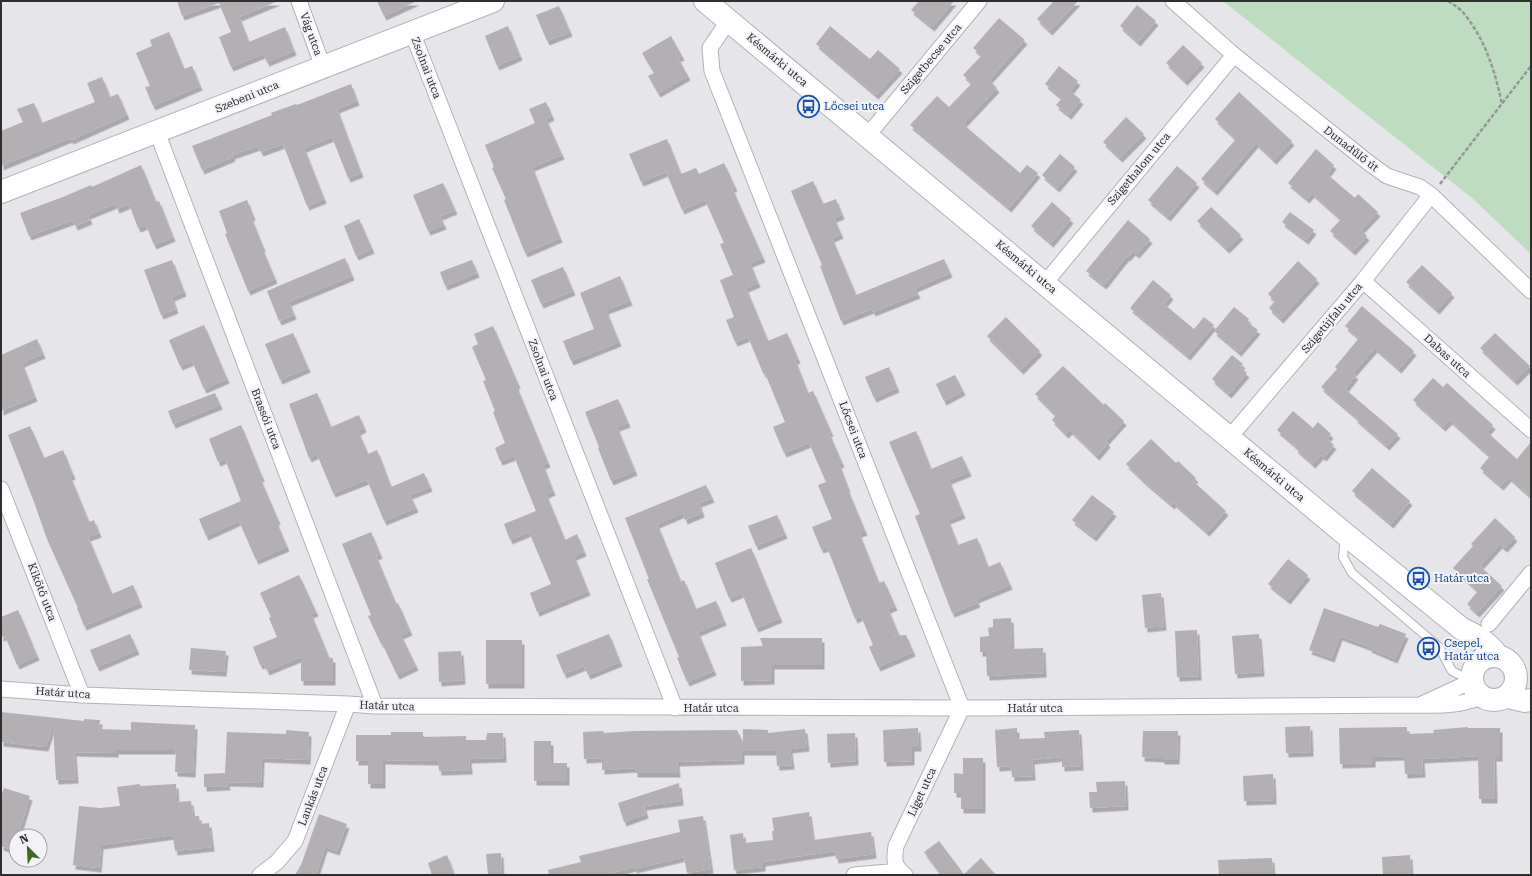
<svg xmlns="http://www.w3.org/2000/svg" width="1532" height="876" font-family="'Roboto Serif',serif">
<defs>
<filter id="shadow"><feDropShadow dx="2.5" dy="4.5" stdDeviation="0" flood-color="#0004"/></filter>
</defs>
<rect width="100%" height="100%" fill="#e5e5ea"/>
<path fill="#bedcbf" d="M1223,1H1531V254L1472,198Z"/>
<path fill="#b4afb2" filter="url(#shadow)" d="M177,1H278L239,17L249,42L285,27L294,51L267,62L263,54L231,67L219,37L231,32L219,3L182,16Z
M377,1H417L384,16Z
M919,1H954L932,27L911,10Z
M1054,1H1078L1050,31L1037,19Z
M1137,5L1156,21L1138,42L1120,26Z
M559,6L570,32L547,41L536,15Z
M999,18L1025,40L989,80L997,88L963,124L1020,173L1027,165L1038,173L1009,208L910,125L937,96L949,107L972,83L963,75L982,55L973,48Z
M508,26L520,56L497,66L485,36Z
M830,26L870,59L878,50L900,69L876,95L816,44Z
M169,32L184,69L192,66L200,86L153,106L145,87L150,86L136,53L152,46L150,40Z
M671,36L682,56L678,58L688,76L658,93L648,76L654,73L642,53Z
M1183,45L1202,63L1185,81L1166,63Z
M1059,66L1078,81L1070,91L1081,100L1069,115L1056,105L1062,98L1045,84Z
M102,77L110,97L118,94L127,115L71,140L70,138L1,166V131L23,122L17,109L34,103L42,123L49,120L95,102L87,83Z
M351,84L357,101L337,109L361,173L348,178L332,137L304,148L324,199L307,206L283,144L261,152L258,146L232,155L233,157L202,170L192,146L272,115L271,113L296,104L297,105Z
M1239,92L1292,141L1274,160L1256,143L1215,191L1201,179L1236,139L1215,119Z
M546,102L552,116L546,119L562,155L532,167L560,238L525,253L504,200L506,199L492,168L494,167L485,145L535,123L529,109Z
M1126,117L1144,134L1120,158L1103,142Z
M667,139L681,174L696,168L699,174L724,163L735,187L732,188L763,258L750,263L758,283L746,288L768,341L787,333L798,359L795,360L808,393L813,391L831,432L829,433L842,463L839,464L848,488H847L865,531L859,533L879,583L884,581L895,606L888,609L898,633L893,635V636L906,635L913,652L878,667L869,647L873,645L861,616L855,619L827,547L821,549L812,527L832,519L818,485L826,482L809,443L784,453L773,427L785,422L765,373H763L748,337L735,342L726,320L734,317L720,280L733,275L720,244L724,243L705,200L682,210L666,172L641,182L629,154Z
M1316,149L1334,165L1327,174L1355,198L1358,194L1378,212L1361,230L1367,236L1353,251L1330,231L1341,219L1312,193L1307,199L1288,183Z
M1060,154L1075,167L1057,188L1042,175Z
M141,165L156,202L159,201L173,237L154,245L146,225L138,228L129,204L117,209L115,204L88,215L90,220L75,226L73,220L29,236L20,213L63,197L91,185L92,187Z
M1177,166L1197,183L1168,217L1148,200Z
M813,181L823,204L836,199L842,215L834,218L841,234L832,238L856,295L944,259L950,273L915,288L918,294L873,312L872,309L841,321L820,266L822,265L791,191Z
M443,183L455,210L440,216L444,225L428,231L413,195Z
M247,200L253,216L251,217L263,247L262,248L275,279L248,291L225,234L227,233L219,211Z
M1052,202L1071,219L1051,243L1031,226Z
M1211,207L1241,235L1227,249L1197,221Z
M1290,212L1314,230L1306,240L1282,222Z
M359,219L372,249L356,256L344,226Z
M1128,220L1150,239L1137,254L1133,251L1128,257L1127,256L1104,285L1086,271Z
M345,258L352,276L289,302L294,315L279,321L267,291Z
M172,260L184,292L172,297L176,309L161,315L144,270Z
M472,260L477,273L445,286L440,272Z
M1298,261L1317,279L1281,319L1269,308L1275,301L1268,294Z
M1422,265L1452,293L1437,310L1406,282Z
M563,267L573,291L541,304L531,280Z
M620,276L630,301L606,310L619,342L571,361L563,341L594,329L580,293Z
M1153,280L1171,295L1164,304L1194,329L1204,317L1214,325L1188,356L1130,308Z
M1362,306L1414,351L1399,369L1375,348L1353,373L1356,375L1345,389L1398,434L1387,446L1355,418L1356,417L1321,387L1337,369L1335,367L1359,338L1345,326Z
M1234,307L1249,319L1247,322L1258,330L1239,352L1214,331Z
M1006,317L1040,351L1021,370L987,336Z
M204,325L227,379L204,389L192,361L180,366L169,340Z
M493,326L518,384L516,385L548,463L543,465L553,491L546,494L565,540L577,534L584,552L574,556L588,591L537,612L530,593L551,584L529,532L510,540L504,524L536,511L514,456L500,461L495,448L505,443L493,412L495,411L483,381L486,380L472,347L478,344L474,334Z
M293,333L308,368L280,380L265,344Z
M1495,333L1530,366L1515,381L1480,348Z
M37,339L43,354L22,363L35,397L1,411V355Z
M1232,355L1243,364L1240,367L1247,373L1229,394L1212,379Z
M1063,366L1104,405L1105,403L1124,421L1106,441L1108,443L1097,456L1070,430L1066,434L1052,420L1056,415L1035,394Z
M889,367L897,388L874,398L865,377Z
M955,375L963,391L944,401L936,384Z
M1433,378L1443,387L1447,383L1493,425L1487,432L1517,459L1531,442V497L1509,477L1501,486L1480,468L1490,456L1450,420L1443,427L1413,400Z
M215,393L220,405L173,424L168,411Z
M317,393L331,427L359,415L364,428L358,431L368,454L377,450L391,487L424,473L430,487L410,495L416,508L384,521L367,480L333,493L317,454L309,458L289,404Z
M618,399L628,423L617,427L635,471L611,481L598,448L599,447L585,412Z
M1293,411L1313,428L1318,422L1331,434L1327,439L1334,445L1324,457L1321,455L1313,464L1295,448L1297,447L1277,430Z
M241,425L262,477L260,478L278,520L276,521L287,547L256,560L239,521L206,536L199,519L241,501L225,459L218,462L209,439Z
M30,426L44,458L63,450L73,475L70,476L89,522L94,520L99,533L88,537L112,594L133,585L140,603L84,626L77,608H78L47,539L34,502L8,435Z
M916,431L931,469L962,456L969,472L949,480L963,514L948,520L958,545L977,538L988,567L1000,562L1010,585L976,599L978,603L952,613L915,516L920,514L889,442Z
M1151,439L1176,463L1178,461L1196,478L1193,481L1226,511L1207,532L1174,503L1172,505L1145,482L1126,464Z
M1372,468L1410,501L1391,524L1352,491Z
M706,485L712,498L699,503L702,513L685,520L683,513L657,524L681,582L684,580L696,609L716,601L724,621L698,632L714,671L687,682L677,658L679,657L647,579H649L625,518Z
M1092,495L1114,512L1094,537L1072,520Z
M777,515L785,534L756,546L748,526Z
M1495,518L1515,537L1505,548L1500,544L1480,566L1502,586L1477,613L1467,604L1478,591L1453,568L1473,546L1471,544Z
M371,532L380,554L376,556L396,604L398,603L410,631L401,635L416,666L397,675L382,643L381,644L368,616L371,615L342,544Z
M751,548L780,618L756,628L742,593L729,598L715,563Z
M1288,559L1308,575L1288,600L1268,584Z
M299,575L316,612L311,614L329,658H333V681H301V657L267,671L264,664L260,665L253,647L277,637L269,618L271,617L260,593Z
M1161,593L1164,626L1145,628L1142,595Z
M1324,608L1378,627L1380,624L1406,634L1395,659L1369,648L1370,647L1340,636L1332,658L1309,650Z
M18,610L37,656L17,665L5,636L1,637V617Z
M1011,618L1012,649L1043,648L1044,673L987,676L986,652H980V637L989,636L988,628L993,627V619Z
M1197,630L1199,676L1177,677L1175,631Z
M130,634L137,650L97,667L90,650Z
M609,634L620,662L588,675L584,666L564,674L556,655Z
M1259,634L1262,672L1235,674L1232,636Z
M760,638H822V665H772V680L741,681V647L763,646Z
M486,640H522V684H486Z
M191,648L226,651L224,672L189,670Z
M461,651L463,680L439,682L438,652Z
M1,712L84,721V719L100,720L99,729L131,730V722L195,725L193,773L175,772L176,750H116V753L74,752L76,779L56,780L53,725L46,747L1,742Z
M1310,726L1311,752L1286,753L1285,727Z
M1407,727V734L1434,733L1433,730L1468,727V728H1500V757H1494L1495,799H1479L1478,756L1422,759L1423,773L1405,774L1404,756L1373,757V763L1340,764L1339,728Z
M918,728L919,747H912V761L884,762L883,730Z
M1017,728V739L1045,738L1044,732L1079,730L1081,766L1062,767V757L1032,760L1033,776L1012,777L1011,766L997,767L995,730Z
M743,729L768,730V733L805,729L807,747L790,749L792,765L777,766L776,751H742V760L677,762L678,773H635V768L602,770V758L584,759L583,732L603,731L604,733L635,731L737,730L743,743Z
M286,730L309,732L308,760L262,758L261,783L227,782L228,786L204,787V774L225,773L227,732L286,734Z
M1143,731H1178L1177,760H1162V758L1142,757Z
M391,732H423V737L466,736V740H486L487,733H503L504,758L469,759L470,770L439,771L438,761L383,760V784H368V761H356V735H391Z
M855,733L856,761L828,763L827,734Z
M534,741H551V763H567V781H534Z
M963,758H983V809H961V793H954V773L963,774Z
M1273,774L1274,800L1244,801L1243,776Z
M1125,781L1126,806L1090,808L1089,792H1097L1096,782Z
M679,783L681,801L644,806L646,814L624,822L618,803Z
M140,784V786L176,784L177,802L191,801L193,816H199L200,824L209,823L212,847L175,851L173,835L101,845L99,868L73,865L79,806L100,808L120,806L117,787Z
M4,788L30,796L18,836H16L13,850L1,846V796Z
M809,812L813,840L871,832L874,854L836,859L835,851L763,862V867L734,870L730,835L743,833L744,843L773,840L772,831H774L772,818Z
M319,814L347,824L337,851L325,847L316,875H295L301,865Z
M703,816L711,869L687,873L684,857L634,869V867L604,875H549L548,870L581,862L579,856L680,832L678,820Z
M939,841L964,874L981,858L996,875H941L924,852Z
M501,853L502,875H488L486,854Z
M447,855L454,875H432L428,863Z
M1410,855L1411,875H1383L1382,857Z
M1272,858L1273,875H1219L1218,860Z"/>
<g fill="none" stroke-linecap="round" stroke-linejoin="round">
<defs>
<path id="lane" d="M1345,537L1343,557L1352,573L1439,647L1452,671L1472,681"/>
<path id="street" d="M299,1L323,67
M1173,1L1234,55L1369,163L1387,176L1420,187L1431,195L1531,291
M729,20L710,48L712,71L962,708L896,846C894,860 893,865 905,875
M412,32L675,708
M157,132L375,706
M868,135L979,1
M1363,281L1531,430
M1045,283L1234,55
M1229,438L1363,281L1431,195
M1,489L82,695
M1489,624L1531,573
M1,689L82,695L348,704L375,706L962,708L1422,705C1444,706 1460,705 1481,697
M1422,704L1472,681
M260,875L277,862L295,841L348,704
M854,875L900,871"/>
<path id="secondary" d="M705,1L1345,534L1462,629C1478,636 1487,642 1498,656
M1,192L493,1
M1472 678a22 22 0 1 1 44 0a22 22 0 1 1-44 0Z
M1508,697L1525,701L1531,700"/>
</defs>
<use href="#lane" stroke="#b2b2b7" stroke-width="10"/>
<use href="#street" stroke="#b2b2b7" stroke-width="17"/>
<use href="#secondary" stroke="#b2b2b7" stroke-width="24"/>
<path stroke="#969699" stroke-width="2.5" stroke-dasharray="4 2" stroke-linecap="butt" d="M1448,1C1454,5 1461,9 1465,15C1486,41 1495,72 1502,104
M1440,184L1531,66"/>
<use href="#lane" stroke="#fff" stroke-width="8"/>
<use href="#street" stroke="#fff" stroke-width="15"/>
<use href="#secondary" stroke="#fff" stroke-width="22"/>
</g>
<defs>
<symbol id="bus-ring" viewBox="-11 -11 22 22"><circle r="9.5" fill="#f2f2f7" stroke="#1a4fb4" stroke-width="1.5"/><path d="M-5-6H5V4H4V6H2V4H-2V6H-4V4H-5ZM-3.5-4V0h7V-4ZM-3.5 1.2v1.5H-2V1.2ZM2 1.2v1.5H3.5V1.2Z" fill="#1a4fb4"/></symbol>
</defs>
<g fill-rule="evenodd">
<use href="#bus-ring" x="796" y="94" width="25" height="25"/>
<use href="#bus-ring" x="1406" y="566" width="25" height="25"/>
<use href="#bus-ring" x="1416" y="636" width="25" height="25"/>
</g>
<g text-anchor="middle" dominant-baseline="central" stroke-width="4" stroke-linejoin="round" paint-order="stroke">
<g font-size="11" fill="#2f2f30" stroke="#f2f2f7">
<text transform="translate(311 34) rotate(70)">Vág utca</text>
<text transform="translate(931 59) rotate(-50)">Szigetbecse utca</text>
<text transform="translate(777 60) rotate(40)">Késmárki utca</text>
<text transform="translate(426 68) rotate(69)">Zsolnai utca</text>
<text transform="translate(247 97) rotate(-22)">Szebeni utca</text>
<text transform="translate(1351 149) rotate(38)">Dunadűlő út</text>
<text transform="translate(1139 169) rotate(-50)">Szigethalom utca</text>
<text transform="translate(1026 267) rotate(40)">Késmárki utca</text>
<text transform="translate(1332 318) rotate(-50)">Szigetújfalu utca</text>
<text transform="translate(1447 356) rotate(42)">Dabas utca</text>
<text transform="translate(543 370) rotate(69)">Zsolnai utca</text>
<text transform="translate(266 419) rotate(69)">Brassói utca</text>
<text transform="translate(853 430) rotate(69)">Lőcsei utca</text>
<text transform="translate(1274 475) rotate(40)">Késmárki utca</text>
<text transform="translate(42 592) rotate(69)">Kikötő utca</text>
<text transform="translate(63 693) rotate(4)">Határ utca</text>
<text transform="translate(387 706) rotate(2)">Határ utca</text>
<text x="711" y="708">Határ utca</text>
<text x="1035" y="708">Határ utca</text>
<text transform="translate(922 792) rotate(-65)">Liget utca</text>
<text transform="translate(313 796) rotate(-69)">Lankás utca</text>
</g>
<g font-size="11" fill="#164399" stroke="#f2f2f7" text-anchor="start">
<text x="824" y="106">Lőcsei utca</text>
<text x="1434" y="578">Határ utca</text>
<text x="1444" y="643">Csepel,<tspan x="1444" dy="13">Határ utca</tspan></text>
</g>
</g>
<rect width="1532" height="876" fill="none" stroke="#2f2f30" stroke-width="4"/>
<g transform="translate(28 848) rotate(336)"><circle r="19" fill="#f2f2f7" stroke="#a4a4a7"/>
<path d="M0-3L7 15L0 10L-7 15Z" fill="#436821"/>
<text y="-6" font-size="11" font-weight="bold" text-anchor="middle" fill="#2f2f30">N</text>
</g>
</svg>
